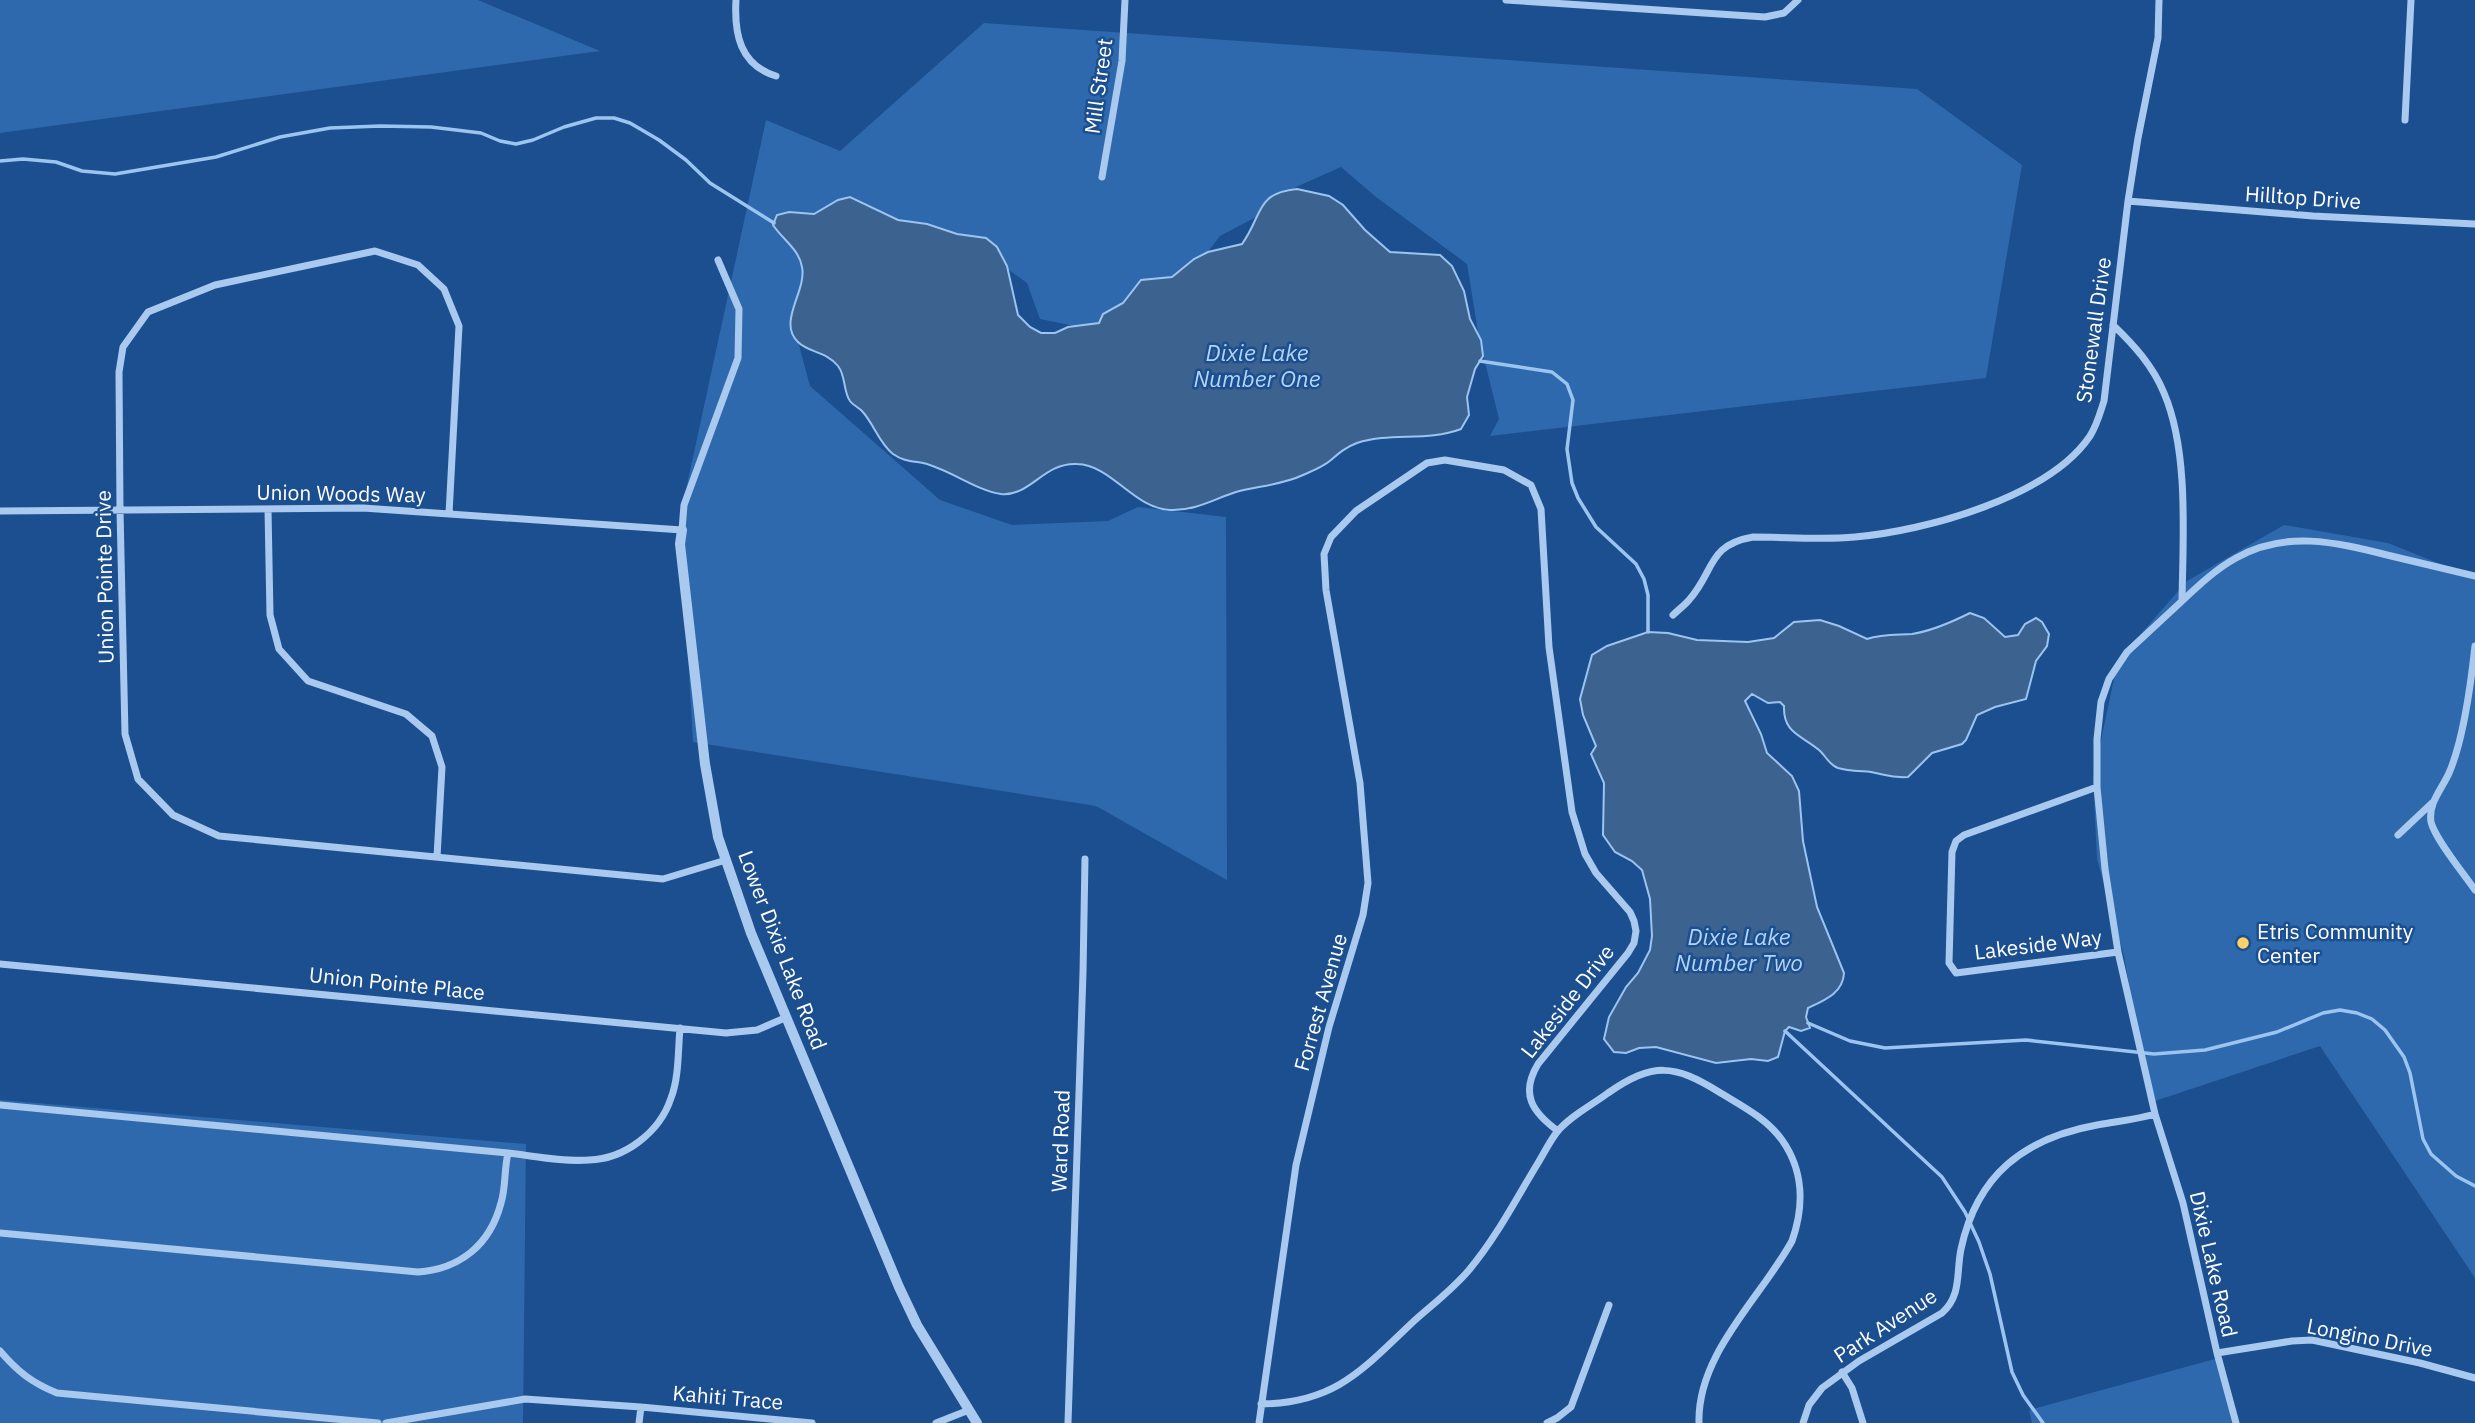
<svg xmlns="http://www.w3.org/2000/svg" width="2475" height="1423" font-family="'IBM Plex Sans',sans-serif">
<rect width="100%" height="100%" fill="#1b4f8f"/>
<path fill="#2e69ad" d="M0,0H478L600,51L0,133Z
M984,23L1917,89L2022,165L1986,378L1490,436L1499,419L1479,338L1467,264L1376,197L1341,167L1296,187L1258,216L1220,236L1197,266L1121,322L1084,328L1040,319L1027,283L984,252L796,334L810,386L940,500L1012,525L1108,521L1138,507L1226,517L1227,880L1096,806L693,742L680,517L766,120L840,151Z
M2284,525L2388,543L2475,578V1278L2320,1046L2149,1103L2124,956L2097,859L2093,778L2118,660L2187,581Z
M0,1100L526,1144L523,1423H0Z
M2222,1357L2234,1423H2032L2029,1410Z"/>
<path fill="#3c6290" stroke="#9cc4f0" stroke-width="2" d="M1297,189L1329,196L1343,205L1365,230L1390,252L1440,255L1452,266L1464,291L1470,319L1481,340L1483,356L1475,369L1467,397L1469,415L1461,429C1427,442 1391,432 1357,443C1346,447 1339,453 1331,460C1323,467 1312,471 1303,475C1282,485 1258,486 1236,492C1214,499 1195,511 1170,510C1133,508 1112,465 1077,464C1044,462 1030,497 1001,494C975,490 949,469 923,463C911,461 903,461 893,454C879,443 874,424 862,411C859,408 853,405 850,401C843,391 846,376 838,366C826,351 809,353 798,342C777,322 807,291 802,267C799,249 783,240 773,225L777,215L789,212L814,214L838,200L850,197L898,220L927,224L957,234L986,238L997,247L1007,266L1018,315L1030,327L1041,333H1055L1068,327L1099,323L1103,314L1123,303L1141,280L1172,277L1194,259L1208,252L1242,244C1263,215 1255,193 1297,189Z
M1970,613L1984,618L2005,637L2018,635L2025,624L2036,618L2042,622L2049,634L2047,646L2036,661L2026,699L1995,707L1977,715L1966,740L1962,744L1932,753L1908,777C1889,778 1888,775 1871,772C1861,771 1848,771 1838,768C1829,765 1826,756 1819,750C1801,735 1783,733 1784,706L1780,702L1768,703L1752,694L1745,701L1761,734L1767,753L1792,776L1799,791L1803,841L1817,907L1844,973C1843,993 1825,1000 1808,1008L1806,1017L1810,1028L1801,1031L1789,1027L1785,1031L1778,1057L1768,1061L1751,1059L1716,1063L1656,1047L1639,1048L1626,1053L1614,1052L1604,1039L1609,1017L1626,987L1638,973L1650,950L1652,936L1650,899L1642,870L1632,861L1615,852L1603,835L1604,783L1591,754L1596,746L1583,715L1580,699L1592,655L1607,646L1648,632L1668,633L1697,640L1748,642L1774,638L1794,622L1820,620L1839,626L1867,639C1882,634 1896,635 1912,634C1932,631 1952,622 1970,613Z"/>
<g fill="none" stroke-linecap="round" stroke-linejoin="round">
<path stroke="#9cc4f0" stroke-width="3.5" d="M0,161L23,159L56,162L82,171L115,174L216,157L280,137L330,128L380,126L431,127L481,133L500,141L516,144L533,140L564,127L596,118H614L630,123L659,140L686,160L710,183L774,223
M1480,361L1552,372L1567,384L1573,400L1567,449L1572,483L1578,498L1596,527L1636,564L1644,579L1648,595V632
M1808,1023L1850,1041L1885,1048L2026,1040L2154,1054L2205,1050L2277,1032L2323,1013L2340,1010L2357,1013L2372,1019L2385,1030L2404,1057L2410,1073L2423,1139L2431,1154L2456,1176L2475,1186
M1785,1031L1942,1177L1965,1212L1979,1242L1990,1274L2012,1372L2023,1395L2043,1423"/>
<path stroke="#a9c9ee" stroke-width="7" d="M736,0C734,34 740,65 776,76
M1506,0L1765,17L1784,13L1798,0
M2405,120L2411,0
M1102,177L1122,61L1125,0
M2128,201L2313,216L2475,224
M2113,325C2134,345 2153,366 2164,393C2189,451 2183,538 2182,601L2127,652L2109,679L2101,702L2097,739V787L2105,869L2118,952L2155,1114L2183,1203L2217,1353L2236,1423
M268,509L270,615L279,649L308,681L406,714L432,736L442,767L437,857
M0,511L363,508L682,530L684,505L738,358L739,309L718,260
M449,514L459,326L444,289L418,265L375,251L215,285L148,312L123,347L119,372L120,510L125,734L138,779L173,815L219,836L663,879L726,860
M2182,601C2199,585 2216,569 2236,558C2285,530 2335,542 2387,555C2416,562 2446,569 2475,576
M1673,615C1678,610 1685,605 1689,600C1715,571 1707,545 1753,537C1787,537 1822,540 1855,537C1925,531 2049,497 2090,436C2097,425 2100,413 2104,401L2128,201L2138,138L2158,38L2159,0
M2475,646C2471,683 2464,739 2449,773C2442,789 2428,803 2431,822C2435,839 2464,874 2475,890
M2097,787L1964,835L1956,841L1952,852L1949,963L1956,973L2118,952
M2398,835L2432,803
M0,964L726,1033L757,1030L787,1017
M0,1105L508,1153
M0,1233L418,1272C460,1269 490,1245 501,1203C506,1187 504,1170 508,1153C534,1156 563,1162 589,1160C625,1159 660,1132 671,1098C679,1078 678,1050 680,1028
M0,1351C17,1371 32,1383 57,1393L378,1423
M2217,1353L2292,1341L2312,1340L2420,1363L2475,1378
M1842,1372L1852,1388L1863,1423
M1261,1404C1336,1403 1363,1369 1414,1321C1432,1305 1453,1289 1469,1270C1496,1238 1516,1199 1538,1163C1544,1153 1550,1141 1557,1132C1570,1116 1592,1105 1608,1093C1653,1062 1674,1064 1719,1092C1742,1106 1766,1118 1782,1140C1804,1171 1804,1207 1792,1241C1760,1299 1697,1354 1699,1423
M386,1423L525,1399L641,1407L812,1423
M639,1423L641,1407
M936,1423L969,1410
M1068,1423L1083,973L1085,859
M1259,1423L1296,1165L1329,1027L1363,915L1368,883L1360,783L1326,590L1324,554L1331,537L1356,511L1427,463L1445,460L1504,470L1531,485L1541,509L1549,647L1572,812L1585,854L1596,873L1630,912L1634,921L1636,931L1634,943L1628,953L1538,1064C1520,1094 1532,1112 1558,1131
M1547,1423L1557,1418L1571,1407L1609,1305
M1803,1423L1809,1405L1822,1388L1859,1361L1942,1313C1962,1295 1956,1273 1961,1249C1977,1175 2024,1138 2097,1125C2117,1121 2135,1120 2155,1114"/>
<path stroke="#a9c9ee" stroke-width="10" d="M682,530L680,544L705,764L718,837L751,933L899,1287L917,1325L977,1423"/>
</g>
<circle fill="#ffd166" stroke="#1b4f8f" stroke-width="2.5" cx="2243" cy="943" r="7"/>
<g text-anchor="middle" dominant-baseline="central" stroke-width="5" stroke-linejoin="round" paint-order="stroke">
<g font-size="21" fill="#fff" stroke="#1b4f8f">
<text transform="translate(1098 86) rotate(-82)">Mill Street</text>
<text transform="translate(2303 197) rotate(4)">Hilltop Drive</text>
<text transform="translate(2093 330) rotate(-82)">Stonewall Drive</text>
<text transform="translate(341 493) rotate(1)">Union Woods Way</text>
<text transform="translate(104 577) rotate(-91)">Union Pointe Drive</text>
<text transform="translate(2038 944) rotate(-7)">Lakeside Way</text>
<text transform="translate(783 950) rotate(69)">Lower Dixie Lake Road</text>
<text transform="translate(397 983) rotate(6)">Union Pointe Place</text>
<text transform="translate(1567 1001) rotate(-52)">Lakeside Drive</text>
<text transform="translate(1320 1002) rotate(-74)">Forrest Avenue</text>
<text transform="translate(1060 1141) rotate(-88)">Ward Road</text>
<text transform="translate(2214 1264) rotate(77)">Dixie Lake Road</text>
<text transform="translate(1885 1325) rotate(-33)">Park Avenue</text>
<text transform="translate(2370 1337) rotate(11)">Longino Drive</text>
<text transform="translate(728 1397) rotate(5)">Kahiti Trace</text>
</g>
<g font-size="21" fill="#fff" stroke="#1b4f8f" text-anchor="start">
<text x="2257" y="931">Etris Community<tspan x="2257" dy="24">Center</tspan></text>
</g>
<g font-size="23" font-style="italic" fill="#b5d3f5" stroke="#1b4f8f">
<text x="1257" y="352">Dixie Lake<tspan x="1257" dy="26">Number One</tspan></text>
<text x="1739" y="936">Dixie Lake<tspan x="1739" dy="26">Number Two</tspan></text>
</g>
</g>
</svg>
